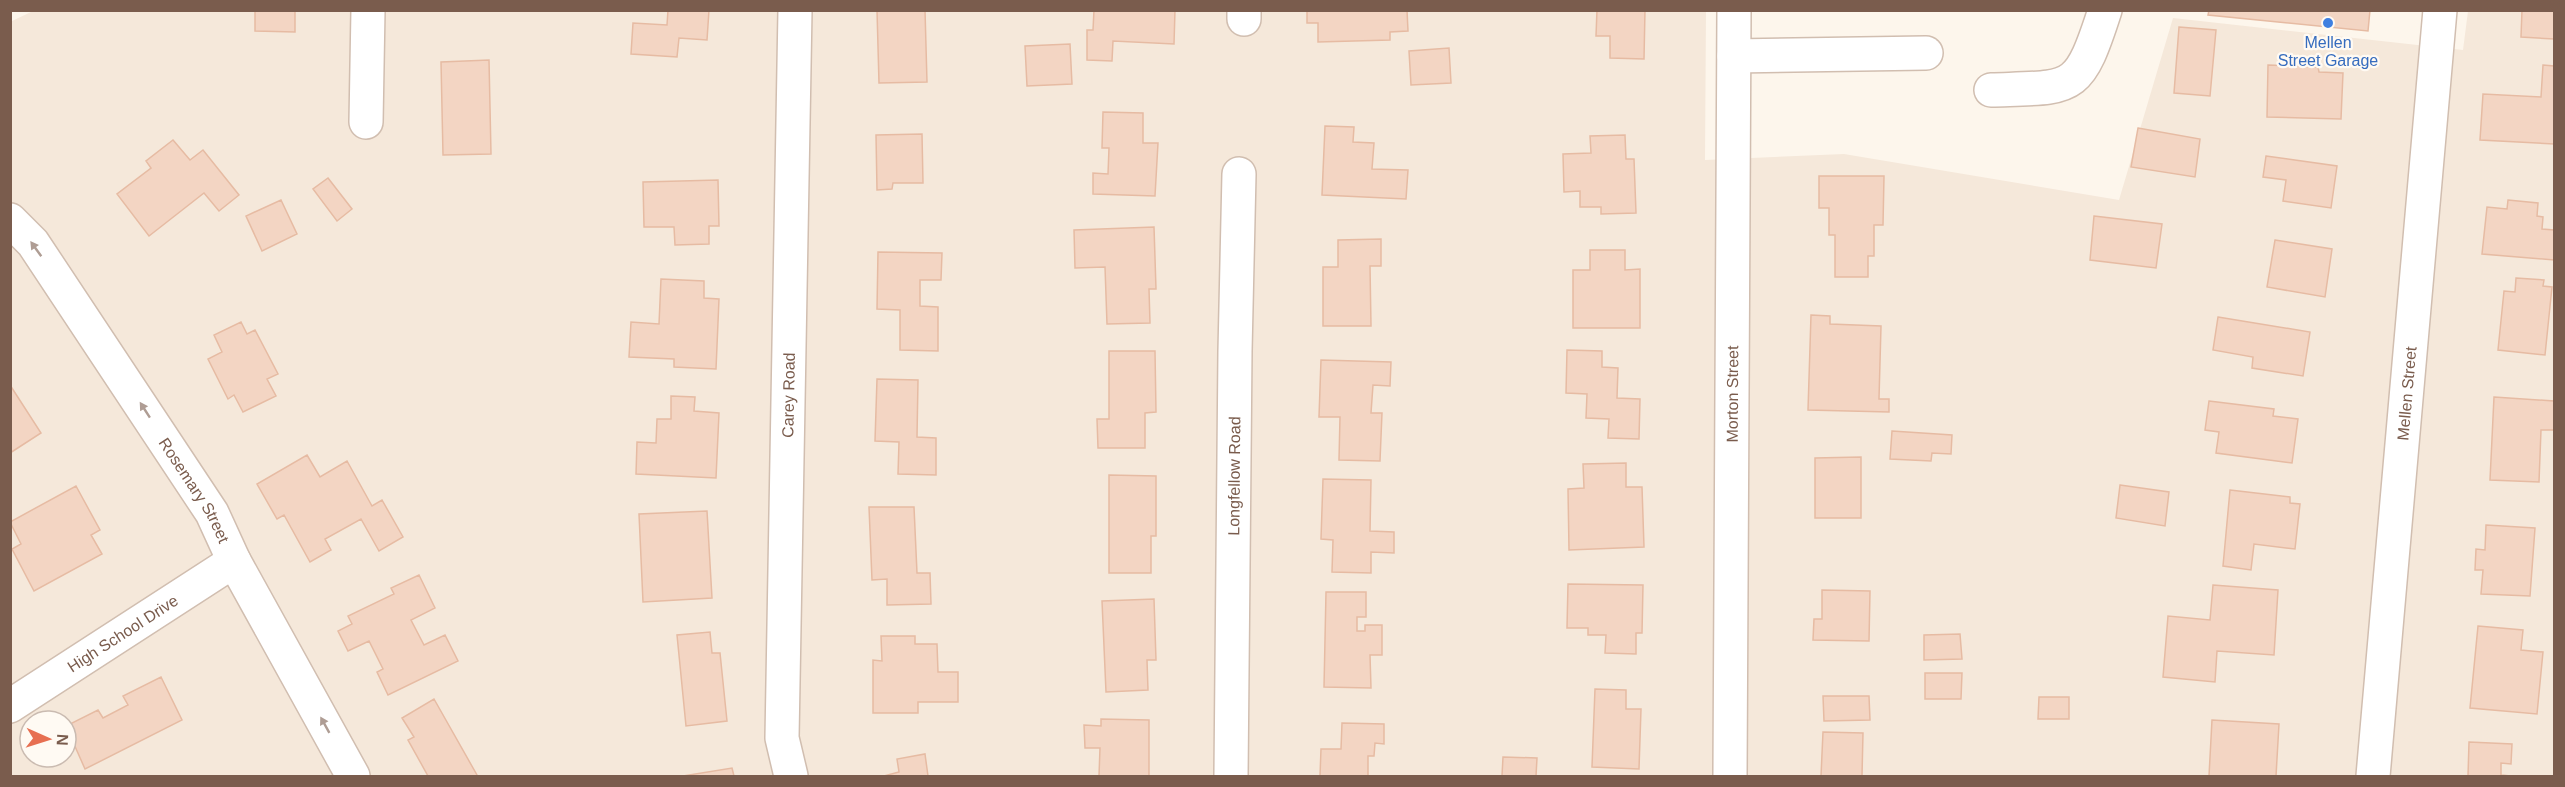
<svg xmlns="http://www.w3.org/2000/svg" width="2565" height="787" font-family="Helvetica,sans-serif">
<rect width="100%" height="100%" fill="#fdf6ec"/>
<path fill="#f5e8da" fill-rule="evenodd" d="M33,11H1706L1705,160L1844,154L2119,200L2173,18L2463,50L2468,11H2554V776H11L10,22ZM30,721H66V757H30Z"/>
<path fill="#f3d5c3" stroke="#e6bba3" stroke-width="1.5" d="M255,10H295V32L255,31Z
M668,10H709L707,40L679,38L677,57L631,54L633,23L667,25Z
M877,10H925L927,82L879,83Z
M1094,10H1175L1174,44L1113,41L1112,61L1087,60V30H1093Z
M1307,10H1407L1408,31L1390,32V40L1318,42V23H1307Z
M1597,10H1645L1644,59L1610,58V36H1596Z
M2209,10H2370L2368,31L2208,15Z
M2522,10H2554V39L2521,37Z
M2179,27L2216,30L2210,96L2174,93Z
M1070,44L1072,84L1027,86L1025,46Z
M1449,48L1451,83L1411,85L1409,51Z
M489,60L491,154L443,155L441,62Z
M2268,65L2318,67L2319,72L2343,73L2341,119L2267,117Z
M2543,65L2554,66V144L2480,140L2483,94L2541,97Z
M1103,112L1143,113V143H1158L1155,196L1093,194V173L1108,174L1109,148H1102Z
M1325,126L1354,127L1353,142L1374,143L1372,169L1408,170L1406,199L1322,195Z
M2138,128L2200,139L2195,177L2131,167Z
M922,134L923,183H893L892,189L877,190L876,135Z
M1625,135L1626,159H1634L1636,213L1601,214V207H1580V191L1564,192L1563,154L1591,153L1590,136Z
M173,140L190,160L203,150L239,195L219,211L204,193L149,236L117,194L151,168L146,161Z
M2266,156L2337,166L2331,208L2283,201L2286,180L2263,177Z
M1819,176H1884L1883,225H1874V256H1868V277H1835V235H1829V208H1819Z
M328,178L352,209L337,221L313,189Z
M718,180L719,226H709V244L675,245L674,227H644L643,182Z
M281,200L297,234L262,251L246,216Z
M2508,200L2538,203L2537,216L2543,217L2542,229L2554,230V260L2482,254L2487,207L2507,209Z
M2094,216L2162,224L2156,268L2090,260Z
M1154,227L1156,289H1149L1150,323L1107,324L1105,267L1075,268L1074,230Z
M1381,239V266H1370L1371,326H1323V267H1338V240Z
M2275,240L2332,249L2325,297L2267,287Z
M1590,250H1625V270L1640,269V328H1573V270H1590Z
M878,252L942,253L941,280H920V306L938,307V351L900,350V310L877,309Z
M2516,278L2544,280L2543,286L2552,287L2545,355L2498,350L2504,291L2515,292Z
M661,279L704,281V298L719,299L716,369L674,367V359L629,357L631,322L659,324Z
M1811,315L1830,316V324L1881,326L1879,399H1889V412L1808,410Z
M2218,317L2310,332L2303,376L2252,368L2253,357L2213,350Z
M241,322L247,334L255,330L278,374L267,379L276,396L243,412L234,395L228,399L208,359L222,352L214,335Z
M1567,350L1602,351V367L1618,368L1617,398L1640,399L1639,439L1608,438L1609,419L1586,418L1587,394L1566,393Z
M1109,351H1155L1156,412L1145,413V448H1098L1097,419H1109Z
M1321,360L1391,362L1390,386L1373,385L1371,413H1382L1380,461L1339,460L1340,417H1319Z
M877,379L918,380L917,437L936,438V475L898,474L899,442L875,441Z
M10,385L41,433L10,453Z
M671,396L695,397L694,411L719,413L716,478L636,474L637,442L656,443L657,419H671Z
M2494,397L2554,401V430H2541L2539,482L2490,480Z
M2209,401L2274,409L2273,416L2298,419L2292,463L2216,453L2219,432L2205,430Z
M1892,431L1952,435L1951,454L1932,453L1931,461L1890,459Z
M307,455L320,477L347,461L372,506L382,500L403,537L379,551L361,519L325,539L331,550L310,562L284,515L277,519L257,484Z
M1861,457V518H1815V458Z
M1626,463V487H1642L1644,547L1569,550L1568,489L1584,488L1583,464Z
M1109,475L1156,476V536H1151V573H1109Z
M1323,479L1371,480L1370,531L1394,532V553L1371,552V573L1332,572L1333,540L1321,539Z
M2120,485L2169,492L2165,526L2116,518Z
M76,486L100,530L91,535L102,554L34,591L12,549L21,544L10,522Z
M2230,490L2290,497V503L2300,504L2295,549L2254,544L2251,570L2223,566Z
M869,507H914L917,573H930L931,604L887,605V579L872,580Z
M707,511L712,598L643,602L639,514Z
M2486,525L2535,528L2530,596L2481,594L2483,570H2475L2476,549L2485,550Z
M419,575L435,608L411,620L424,645L445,635L458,661L388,695L377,672L383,669L369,641L348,651L338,631L352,624L348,616L394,594L391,588Z
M1568,584L1643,585L1642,633H1636V654L1605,653L1606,635H1588V628H1567Z
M2213,585L2278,590L2274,655L2217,651L2215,682L2163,677L2168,616L2210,620Z
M1822,590L1870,591L1869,641L1813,640L1814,619H1822Z
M1326,592H1366V617H1357V631H1365V625H1382V655H1370L1371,688L1324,687Z
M1154,599L1156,660H1147L1148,690L1106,692L1102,601Z
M2478,626L2523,630L2521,650L2543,652L2537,714L2470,708Z
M710,632L712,653H720L727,721L686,726L677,635Z
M1960,634L1962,659L1924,660V635Z
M881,636H915V644H937L938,672H958V702H918V713H873V660L882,661Z
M1925,673H1962L1961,699H1925Z
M161,677L182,720L85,769L66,726L98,710L103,718L128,705L123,696Z
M1595,689L1626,690V709H1641L1639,769L1592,767Z
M1823,696H1869L1870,720L1824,721Z
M2039,697H2069V719H2038Z
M434,699L477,775L474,776H428L408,740L414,737L402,718Z
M1101,719L1149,720V776H1099L1100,748H1085L1084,725L1101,726Z
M2212,720L2279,724L2276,776H2209Z
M1342,723L1384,724V744L1375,743L1374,756H1368V776H1320L1321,749H1341Z
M1823,732L1863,733L1862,776H1821Z
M2469,742L2512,744L2511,764L2501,763V775L2511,776H2468Z
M925,754L928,776H884L899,772L897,759Z
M1503,757L1537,758L1536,776H1502Z
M732,768L734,776H683Z"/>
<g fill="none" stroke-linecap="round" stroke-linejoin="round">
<defs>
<g id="minor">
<path d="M1244,19V10"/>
<path d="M1734,56L1926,53"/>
<path d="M1991,90C2074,87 2078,94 2105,10"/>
<path d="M366,122L368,10"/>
<path id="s1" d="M10,220L33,243L212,513L234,561L353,776"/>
<path id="s2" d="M10,706L234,561"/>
<path id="s3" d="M791,776L782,738L795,10"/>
<path id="s4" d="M1231,776L1235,351L1239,174"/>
<path id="s5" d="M1730,776L1734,10"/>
<path id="s6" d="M2373,776L2440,10"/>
</g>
</defs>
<use href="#minor" stroke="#d1beb0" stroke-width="36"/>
<use href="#minor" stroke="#fff" stroke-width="33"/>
</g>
<defs><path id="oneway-solid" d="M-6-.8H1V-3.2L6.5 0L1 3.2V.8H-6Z" transform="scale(1.5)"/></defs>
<g fill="#af9d94">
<use href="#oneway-solid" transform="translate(36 249) rotate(-126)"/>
<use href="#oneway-solid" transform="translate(145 410) rotate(-123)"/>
<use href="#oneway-solid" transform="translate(325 725) rotate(-119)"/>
</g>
<circle fill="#3f7fe0" stroke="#fffaf3" stroke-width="2" cx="2328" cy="23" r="6"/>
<g text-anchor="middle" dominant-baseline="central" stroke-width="4.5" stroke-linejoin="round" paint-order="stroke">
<g font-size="16" fill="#366cbe" stroke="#fffaf3">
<text x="2328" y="42">Mellen<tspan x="2328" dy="18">Street Garage</tspan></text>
</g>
<g font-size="16" fill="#7a5c4d" stroke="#fffaf3">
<text stroke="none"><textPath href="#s3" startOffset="382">Carey Road</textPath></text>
<text stroke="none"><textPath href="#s5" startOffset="382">Morton Street</textPath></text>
<text stroke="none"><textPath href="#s6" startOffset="384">Mellen Street</textPath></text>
<text stroke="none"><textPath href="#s4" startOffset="300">Longfellow Road</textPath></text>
<text stroke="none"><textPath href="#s1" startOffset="328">Rosemary Street</textPath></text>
<text stroke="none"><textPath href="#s2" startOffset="134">High School Drive</textPath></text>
</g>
</g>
<rect width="2565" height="787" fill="none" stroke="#7a5c4d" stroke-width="24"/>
<g transform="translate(48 739) rotate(93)"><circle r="28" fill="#fffaf3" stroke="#cabbb1" stroke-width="1.5"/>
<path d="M0-4.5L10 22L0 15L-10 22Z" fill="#e76f51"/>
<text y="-9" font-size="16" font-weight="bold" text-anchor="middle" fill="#7a5c4d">N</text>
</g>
</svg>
